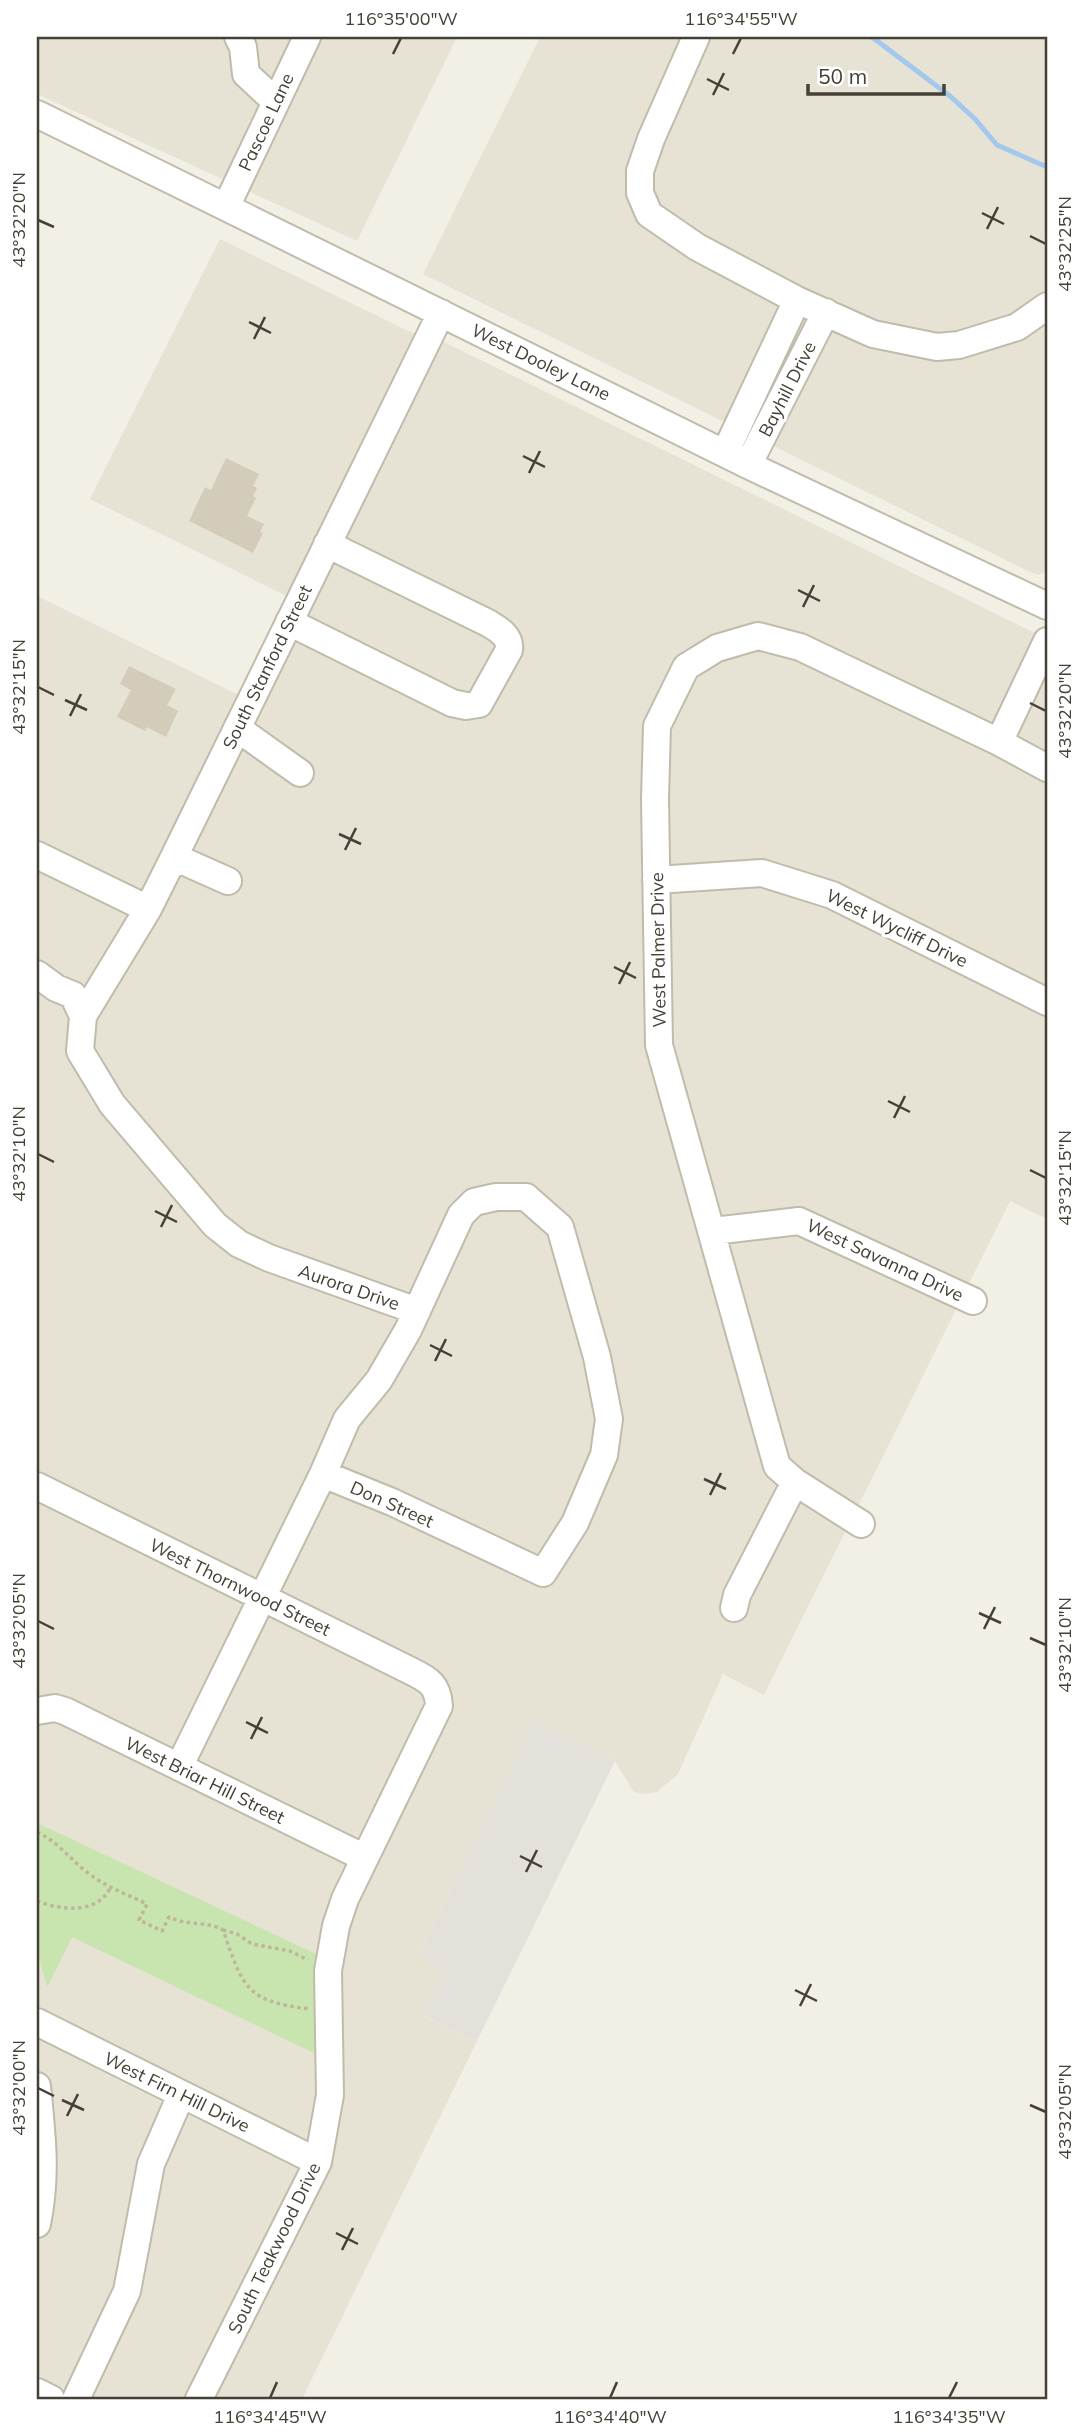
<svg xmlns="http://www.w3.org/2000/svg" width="1084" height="2436" font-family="Mulish,sans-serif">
<rect width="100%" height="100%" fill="#f2efe5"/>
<path fill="#e6e2d4" d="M37,37H457L357,241L37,94Z
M540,37H1047V570L1039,575L1030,572L423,274Z
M220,239L408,331L442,341L1047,639V1219L1010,1201L764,1695L723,1674L678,1774L657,1792L642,1794L633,1791L615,1761L534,1722L419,1957L446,1970L424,2016L477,2041L302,2399H37V596L259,705L309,607L90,499Z"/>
<path fill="#e4e1da" d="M534,1721L615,1761L477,2041L423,2015L445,1971L419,1957Z"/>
<path fill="#c8e5af" d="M37,1823L316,1954L314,2053L72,1937L47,1987L37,1951Z"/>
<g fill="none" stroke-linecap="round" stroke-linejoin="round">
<path stroke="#a3c8ed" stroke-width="5" d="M872,37L950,96L975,119L997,145L1047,167"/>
</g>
<path fill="#d3ccbb" d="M226,458L259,474L253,486L257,488L253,496L256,498L247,516L264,524L260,532L263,533L253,553L189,521L205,487L211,490Z
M129,666L176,689L167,705L178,711L166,737L147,727L145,731L117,717L131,690L120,684Z"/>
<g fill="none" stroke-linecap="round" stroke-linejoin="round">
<defs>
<path id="minor" d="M238,37L243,47L246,74L275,101
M696,37L651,139L640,171V193L649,214L697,247L797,300L873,334L937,347L959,345L1017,327L1047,306
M37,114L748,465L1047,606
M226,207L307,37
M725,453L797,300
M748,465L826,312
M289,622L452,703L466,706L479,704L509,650C511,636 498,629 488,623L327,544
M1047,641L999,742L1047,768
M237,728L300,773
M37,855L148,909
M174,857L228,881
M656,880L762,873L832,895L1047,1002
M37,974L56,988L73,995L83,1016
M496,1197H526L560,1227L597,1357L609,1419L604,1455L575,1523L543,1573L392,1502L323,1474L347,1419L379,1380L408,1330L461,1215L474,1202Z
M713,1231L799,1221L973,1301
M417,1311L269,1258L239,1244L215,1225L112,1104L80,1051L83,1016L148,909L174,857L441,313
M37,1486L411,1671C429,1680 438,1685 439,1706L345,1899L336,1926L328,1971L330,2095L318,2162L199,2399
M861,1524L795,1482L777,1466L659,1045L655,799L657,726L686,667L717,648L758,636L800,647L999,742
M734,1608L737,1595L795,1482
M37,1711L55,1708L65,1711L365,1858
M179,1767L323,1474
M37,2022L318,2162
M37,2086C42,2136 47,2175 37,2224
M37,2392L51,2399
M76,2399L127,2291L151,2164L181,2095"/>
</defs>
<use href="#minor" stroke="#c0bbab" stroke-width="30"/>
<path stroke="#beb59a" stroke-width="3.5" stroke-dasharray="3.5 3.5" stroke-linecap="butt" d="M37,1832C57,1841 71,1860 88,1873C106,1887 126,1894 147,1904L139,1920L162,1931L169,1917C187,1926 208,1921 223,1930C243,1987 245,2001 309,2009
M37,1901C60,1910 97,1915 110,1888
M223,1930L237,1934L252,1944L290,1951L308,1960"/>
<use href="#minor" stroke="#fff" stroke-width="26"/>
</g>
<path fill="none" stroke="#444035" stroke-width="2.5" d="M393,54L401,38M733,54L741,38M707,79L729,90M713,95L724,73M982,213L1004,224M38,220L54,227M987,229L998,207M1030,236L1046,244M249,322L271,333M254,339L265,317M523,456L545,467M529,473L540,451M798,590L820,601M803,607L814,585M38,687L54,695M65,700L87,710M1030,703L1046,711M70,716L81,694M339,834L361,844M345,850L356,828M614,967L636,978M619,984L630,962M888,1101L910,1112M894,1118L905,1096M38,1154L54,1162M1030,1170L1046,1178M155,1211L177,1222M161,1227L172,1205M430,1345L452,1356M435,1361L446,1339M704,1479L726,1489M710,1495L721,1473M979,1613L1001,1623M38,1621L54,1629M984,1629L995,1607M1030,1638L1046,1645M246,1722L268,1733M251,1739L262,1717M520,1856L542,1867M526,1872L537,1850M795,1990L817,2001M800,2006L811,1984M38,2088L54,2096M62,2100L84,2110M1030,2105L1046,2112M67,2116L78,2094M336,2233L358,2244M342,2250L353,2228M270,2398L277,2382M610,2398L617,2382M949,2398L957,2382"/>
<g text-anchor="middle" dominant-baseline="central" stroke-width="7" stroke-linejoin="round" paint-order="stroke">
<g font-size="18" fill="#444035" stroke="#fff">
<text transform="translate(266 122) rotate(-65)">Pascoe Lane</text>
<text transform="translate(541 362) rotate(26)">West Dooley Lane</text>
<text transform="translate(787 389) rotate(-63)">Bayhill Drive</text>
<text transform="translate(267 667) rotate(-64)">South Stanford Street</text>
<text transform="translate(897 928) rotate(26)">West Wycliff Drive</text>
<text transform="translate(658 950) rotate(-91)">West Palmer Drive</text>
<text transform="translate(885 1260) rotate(25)">West Savanna Drive</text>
<text transform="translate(349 1287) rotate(19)">Aurora Drive</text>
<text transform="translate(392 1504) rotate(24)">Don Street</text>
<text transform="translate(240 1587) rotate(26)">West Thornwood Street</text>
<text transform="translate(205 1780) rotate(26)">West Briar Hill Street</text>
<text transform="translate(177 2092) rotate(26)">West Firn Hill Drive</text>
<text transform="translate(274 2248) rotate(-64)">South Teakwood Drive</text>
</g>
</g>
<rect width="1084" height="2436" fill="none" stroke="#ffffff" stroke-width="77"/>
<path d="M808 84v10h136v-10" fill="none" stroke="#444035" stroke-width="3.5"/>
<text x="818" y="84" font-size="21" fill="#444035" stroke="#ffffff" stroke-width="5" paint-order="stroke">50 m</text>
<rect x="38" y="38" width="1008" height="2360" fill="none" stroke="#444035" stroke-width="2.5"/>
<g font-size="18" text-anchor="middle" fill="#444035">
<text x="401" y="25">116°35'00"W</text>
<text x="741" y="25">116°34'55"W</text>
<text transform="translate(19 220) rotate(-90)" y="6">43°32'20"N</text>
<text transform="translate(1065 244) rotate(-90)" y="6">43°32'25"N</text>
<text transform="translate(19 687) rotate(-90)" y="6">43°32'15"N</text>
<text transform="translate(1065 711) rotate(-90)" y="6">43°32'20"N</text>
<text transform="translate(19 1154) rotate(-90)" y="6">43°32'10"N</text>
<text transform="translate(1065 1178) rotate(-90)" y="6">43°32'15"N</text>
<text transform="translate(19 1621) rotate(-90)" y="6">43°32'05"N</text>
<text transform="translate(1065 1645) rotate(-90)" y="6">43°32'10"N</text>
<text transform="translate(19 2088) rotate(-90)" y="6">43°32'00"N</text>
<text transform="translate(1065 2112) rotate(-90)" y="6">43°32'05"N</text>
<text x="270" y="2423">116°34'45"W</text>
<text x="610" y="2423">116°34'40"W</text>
<text x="949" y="2423">116°34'35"W</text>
</g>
</svg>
